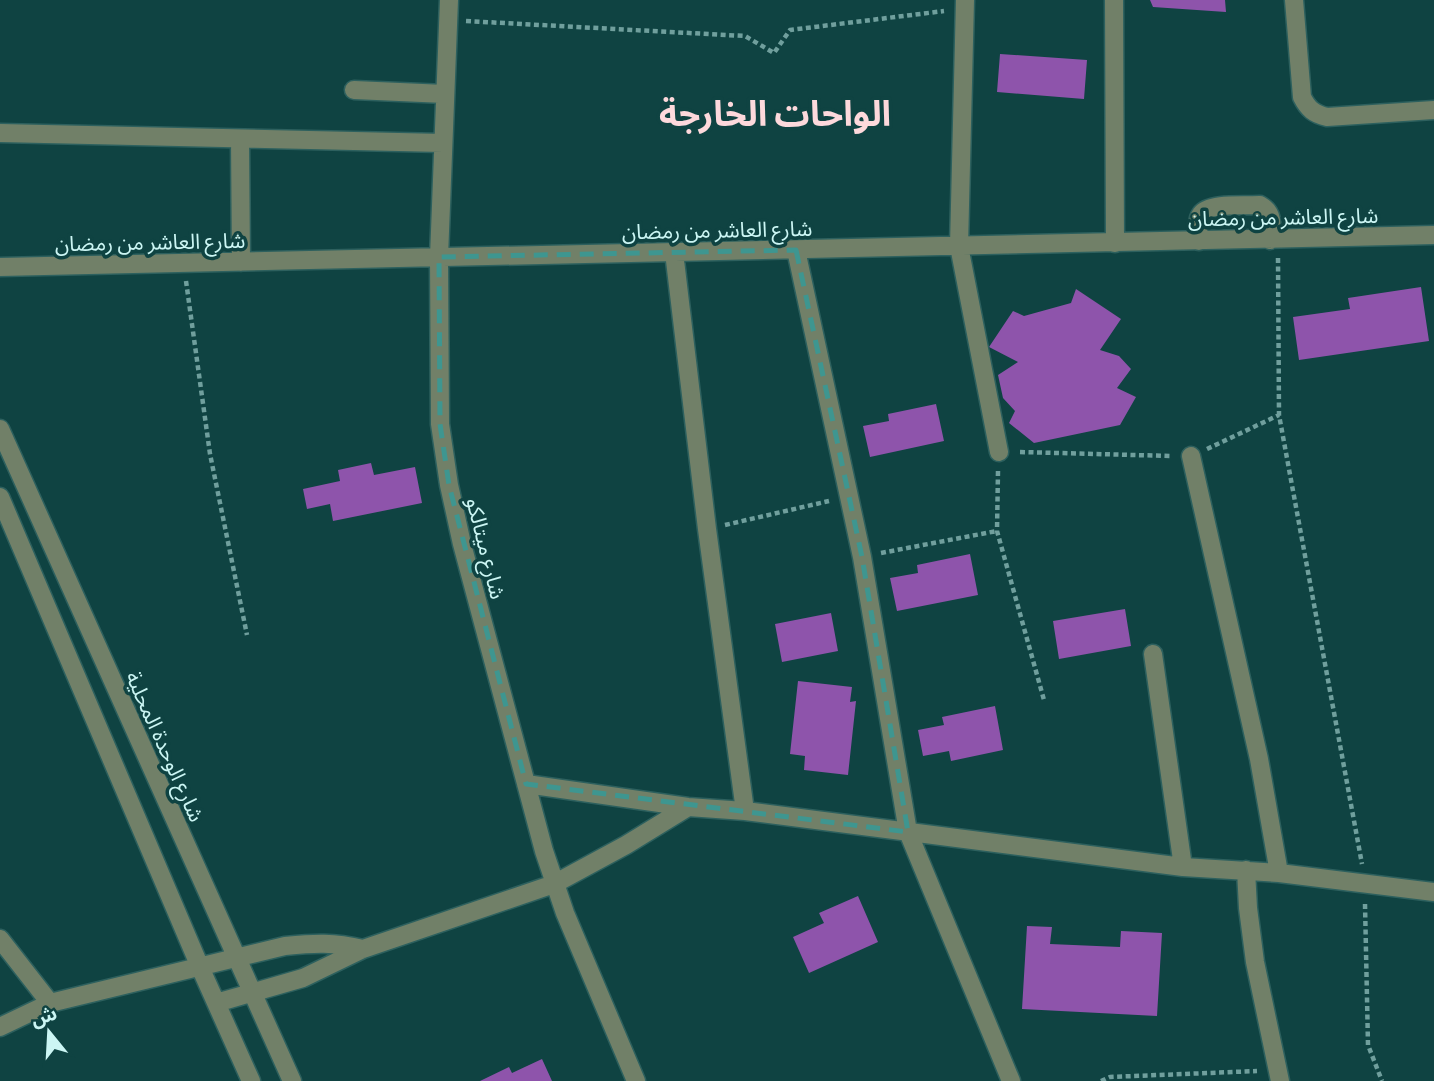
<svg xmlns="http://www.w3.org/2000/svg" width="1434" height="1081" font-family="Barlow,'Noto Sans Arabic',sans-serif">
<rect width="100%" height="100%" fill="#0f4342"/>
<path fill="#8e54ab" d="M1150,0H1225L1226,12L1153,7Z
M1000,54L1087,60L1084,99L997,92Z
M1421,287L1429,341L1299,360L1293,317L1350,309L1348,298Z
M1076,289L1121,319L1100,350L1119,356L1131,369L1117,388L1136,397L1120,425L1034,443L1009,423L1015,411L1003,398L998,375L1018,362L989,347L1013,311L1024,316L1071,303Z
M936,404L944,441L870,457L863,426L889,421L888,414Z
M371,463L374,475L415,467L422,503L333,521L330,504L307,509L303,489L340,481L338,470Z
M970,554L978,595L897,611L890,578L918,573L917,565Z
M1125,609L1131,646L1059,659L1053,621Z
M831,613L838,651L782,662L775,624Z
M798,681L852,687L850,702L856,701L848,775L804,770L805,756L790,754Z
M995,706L1003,750L951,761L949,751L923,756L918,730L944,725L942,717Z
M858,896L878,942L809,973L793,937L824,923L819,913Z
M1027,926L1052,927L1050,944L1120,947L1121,931L1162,933L1157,1016L1022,1009Z
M542,1059L552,1081H480L509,1067L512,1073Z"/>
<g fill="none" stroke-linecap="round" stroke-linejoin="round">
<defs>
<path id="minor" d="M449,0L439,257L440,424L449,485L462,544L544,851L565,913L636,1081
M965,0L959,246L999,452
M1114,0L1115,243
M1294,0L1302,97C1308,109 1314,114 1327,117L1434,110
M354,90L445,94
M0,133L443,143
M240,139L241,262
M1199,241C1199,232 1196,221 1201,214C1209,202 1247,206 1260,205C1274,213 1272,225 1270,240
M796,250L862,557L908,832L1011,1081
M0,267L1434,235
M0,429L292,1081
M1191,456L1259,759L1279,873
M0,497L200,967L251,1081
M1153,654L1183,867
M526,784L688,807L745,811L707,529L674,252
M745,811L1183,867L1279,873L1434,892
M1246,870L1248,908L1255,962L1280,1081
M0,939L50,1003
M216,1003L303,978L363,949L554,884L626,845L688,807
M0,1027L50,1003L285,946C315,943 333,942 363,949"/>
</defs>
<use href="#minor" stroke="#2d605e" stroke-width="21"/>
<path stroke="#709f9d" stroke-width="4.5" stroke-dasharray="5 3.5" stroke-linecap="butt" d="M466,21L745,36L774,53L790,30L944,11
M1278,258L1279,415L1362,864
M186,281L210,454L247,635
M1207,449L1279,415
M1020,452L1172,456
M998,471L997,531L1044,700
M725,525L829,501
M881,553L997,531
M1365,904L1368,1045L1382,1081
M1101,1081L1110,1077L1257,1071"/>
<use href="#minor" stroke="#718068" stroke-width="18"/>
</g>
<path fill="none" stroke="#3e9690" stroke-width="5" stroke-dasharray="14 9" stroke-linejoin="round" d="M796,250L862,557L908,832L526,784L449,485L440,424L439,257Z"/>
<g text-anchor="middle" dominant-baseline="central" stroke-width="7" stroke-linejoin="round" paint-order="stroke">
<g font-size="21" fill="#ccf6f4" stroke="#0f4342">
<text transform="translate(1283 216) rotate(-1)">شارع العاشر من رمضان</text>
<text transform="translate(717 229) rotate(-1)">شارع العاشر من رمضان</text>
<text transform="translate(150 241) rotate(-1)">شارع العاشر من رمضان</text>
<text transform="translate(487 548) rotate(76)">شارع ميتالكو</text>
<text transform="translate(166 746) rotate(66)">شارع الوحدة المحلية</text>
</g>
<g font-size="35" font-weight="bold" fill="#fdd9dc" stroke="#0f4342">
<text x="775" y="112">الواحات الخارجة</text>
</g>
</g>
<g transform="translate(49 1032) rotate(342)" stroke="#0f4342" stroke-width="5" paint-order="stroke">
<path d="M0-5L12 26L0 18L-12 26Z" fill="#ccf6f4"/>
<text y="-10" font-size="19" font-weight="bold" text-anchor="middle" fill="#ccf6f4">ش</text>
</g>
</svg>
